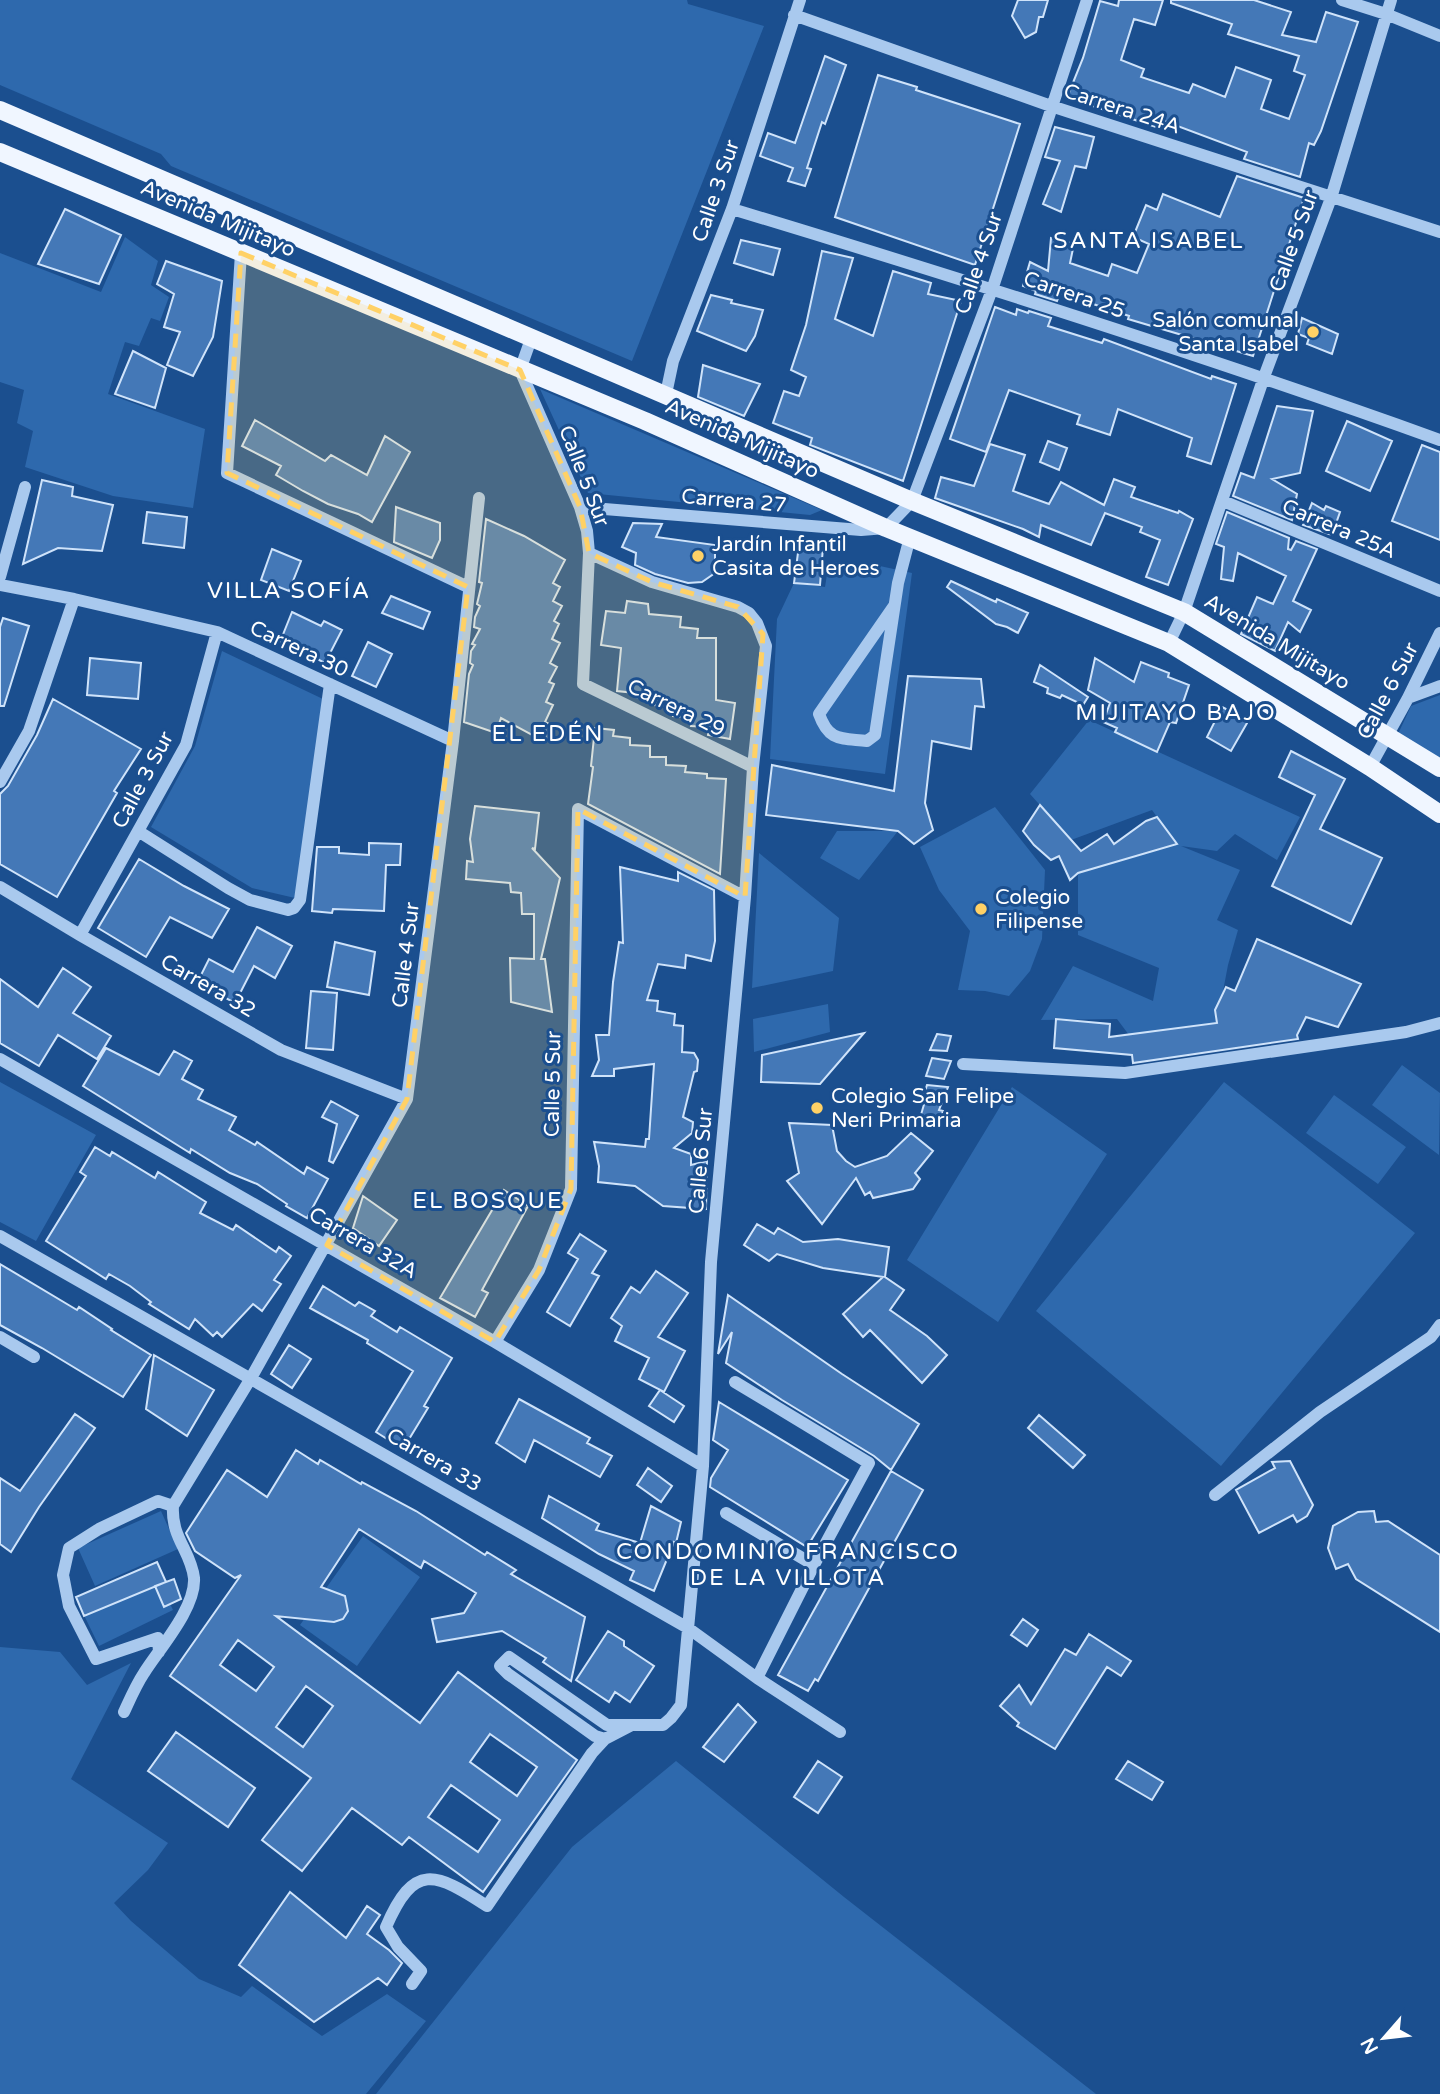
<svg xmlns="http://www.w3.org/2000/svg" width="1440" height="2094" font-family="'Varela Round',sans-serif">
<rect width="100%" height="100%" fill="#1b4f8f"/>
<path fill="#2e69ad" d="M0,0H687L688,4L764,26L632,361L171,166L161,154L0,85Z
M125,237L158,261L151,285L169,297L160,321L151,318L139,346L125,342L108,394L205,429L193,508L113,496L25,467L33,431L17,423L24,390L0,382V253L101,292Z
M540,389L822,510L810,515L588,493Z
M829,562L880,566L912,573L885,774L770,759L777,619L794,583L825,587Z
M222,651L323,699L295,898L252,888L151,827L195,746Z
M1440,695V759L1398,734L1411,706Z
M1089,720L1300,817L1277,860L1235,834L1217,851L1181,846L1240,870L1217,920L1238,930L1228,965L1217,1023L1129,1035L1117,1019L1041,1020L1073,966L1153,1001L1159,968L1078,935V873L1176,844L1152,810L1071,840L1030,794Z
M995,807L1045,870L1042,939L1030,971L1009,996L985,991L958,990L970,931L939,890L920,847Z
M837,831H898L859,880L820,858Z
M759,853L839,918L833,971L752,988Z
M828,1004L830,1032L754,1052L753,1019Z
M1402,1065L1440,1093L1439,1155L1372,1105Z
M0,1082L96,1135L36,1241L0,1222Z
M1224,1082L1415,1233L1221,1466L1036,1311Z
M1012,1087L1107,1154L998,1322L907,1260Z
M1334,1095L1406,1147L1378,1184L1306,1133Z
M161,1511L178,1549L95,1586L78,1548Z
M363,1536L420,1577L357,1666L300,1625Z
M154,1571L173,1610L99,1646L80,1607Z
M0,1647L60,1652L87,1685L131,1663L71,1779L168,1843L148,1870L114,1903L131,1921L199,1979L241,1997L252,1986L322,2036L387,1994L426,2021L366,2094H0Z
M676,1761L844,1897L1096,2094H376L572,1847Z"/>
<path fill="#4478b7" stroke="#cfe3fa" stroke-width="2" fill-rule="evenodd" d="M1018,0H1048L1043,17H1039L1036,32L1025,38L1012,16Z
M1119,0H1163L1155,25L1134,19L1121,60L1144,69L1141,77L1189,93L1193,84L1225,97L1236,67L1271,80L1261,109L1289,119L1305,75L1294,71L1299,56L1228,34L1232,24L1171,3V0H1254L1291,12L1282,35L1316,42L1326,12L1358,22L1321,131L1314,145L1309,143L1300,177L1244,159L1247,152L1159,119L1156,127L1093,106L1068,95L1083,58L1100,1L1118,6Z
M825,56L846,65L825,124L822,122L807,168L811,169L805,186L788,181L793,168L760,156L768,133L795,143Z
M878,75L917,87L916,90L1020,124L975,265L835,217Z
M1055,127L1094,137L1086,168L1075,166L1061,212L1043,204L1060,161L1045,157Z
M1237,176L1304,198L1253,356L1128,319L1129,316L1060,293L1057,301L1035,294L1036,291L1023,286L1030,262L1048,271L1051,238L1074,244L1070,263L1108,276L1112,264L1137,273L1149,244L1133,237L1146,205L1157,210L1163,194L1220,217Z
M65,209L121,235L99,284L38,264Z
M741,240L780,249L773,275L734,263Z
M822,251L853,258L835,319L873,336L893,271L931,283L928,294L961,301L903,481L810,445L812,438L773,423L784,391L799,396L806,377L791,370L806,325Z
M166,261L222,281L213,337L193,376L167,365L180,332L164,327L174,294L157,284Z
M711,295L732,300L731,303L763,310L755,336L746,351L697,331Z
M995,307L1016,315L1017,309L1028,313L1029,311L1051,318L1048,326L1102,343L1104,339L1211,379L1212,376L1236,384L1211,464L1187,456L1192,438L1118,409L1110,435L1077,424L1080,415L1009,390L986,452L950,439Z
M1302,318L1338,334L1332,354L1307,344L1309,338L1298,334Z
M133,351L166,368L155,408L115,394Z
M703,365L760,384L744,416L698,397Z
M1277,406L1313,411L1300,473L1272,479L1297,494L1292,520L1233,496L1241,473L1254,478Z
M255,420L325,461L331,455L367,475L385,436L410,452L372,522L358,514L328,504L303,491L276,475L281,466L242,446Z
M1347,421L1392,441L1370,491L1326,471Z
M1048,441L1067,448L1059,470L1040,462Z
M990,444L1025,455L1013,491L1049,504L1061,482L1104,505L1114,479L1135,487L1131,497L1178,513L1179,511L1193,519L1168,585L1146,577L1160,540L1140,532L1142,527L1105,513L1091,545L1041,525L1039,537L1023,529L935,498L941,477L974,486Z
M1422,445L1440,452V540L1392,521Z
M42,480L73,487L72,496L113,505L102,551L58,548L23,564Z
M1312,503L1324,510L1326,506L1340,512L1332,535L1303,525Z
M396,507L440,523V540L432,558L394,542Z
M147,512L187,517L184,548L143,543Z
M1227,512L1289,538L1288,549L1291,550L1296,541L1317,549L1293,601L1311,610L1300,632L1288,622L1275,651L1241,634L1257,597L1273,604L1286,576L1238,553L1233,581L1221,579L1224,547L1216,544Z
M486,519L524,536L565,560L553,583L560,587L553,601L562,606L554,621L559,624L552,639L560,643L550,663L557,667L549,682L554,684L546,702L553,705L545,722L553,726L545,742L501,718L496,733L464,722L469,674L473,665L470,663L471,651L475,645L472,644L480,629L474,627L475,617L480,606L477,604L482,583L479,582Z
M633,523L662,524L656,537L715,545V573L702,582L688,583L655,574L635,565L636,553L622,547Z
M799,545L823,547L820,585L794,583Z
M272,549L301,561L289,591L261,580Z
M951,581L996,602L997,599L1028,613L1018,633L1007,627L996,624L947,587Z
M391,596L430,612L423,629L382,613Z
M627,601L648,604L649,614L681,617L680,627L698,629L697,638H716V700L735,703L730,739L708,735L709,727L691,726L692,718L673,716L670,706L654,705V699L635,697V693L617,691L621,648L601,645L606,611L625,613Z
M292,612L321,626L324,621L342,630L325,663L307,654L309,650L280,642Z
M3,618L29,626L4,706H0V627Z
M368,642L392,654L376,687L352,676Z
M90,658L141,663L138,699L87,695Z
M1095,658L1134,682L1141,662L1169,673L1168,677L1189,685L1176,723L1170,722L1157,752L1115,732L1117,728L1103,722L1110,703L1088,690Z
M1040,665L1088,697L1083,705L1062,695L1060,698L1047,693L1048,688L1034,682Z
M908,676L981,679L984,707L975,706L971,749L932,741L925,803L933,830L914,844L898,831L766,815L772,765L894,791Z
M53,699L141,749L114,791L117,793L57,897L0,864V794L8,786L37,735Z
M1222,707L1246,719L1247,723L1231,751L1207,737Z
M595,728L614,730L613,736L630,738V745L650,746V757H666V765L686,766L685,772L707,774V778L726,779L720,874L588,804L593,767L591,766Z
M1291,751L1345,779L1320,829L1382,858L1351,924L1272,886L1315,795L1279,777Z
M1040,805L1081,851L1107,834L1114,844L1146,821L1157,817L1177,844L1078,873L1070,880L1059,856L1051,860L1034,845L1023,831Z
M475,806L539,813L535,849L532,848L560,878L541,959H545L552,1012L511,1002L510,958L534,959V914H522L521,893L511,892L510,883L466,879L467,861L473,862L470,839Z
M369,843L401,844L400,865H386L384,911L333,909L332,913L312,911L317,847H339V853L369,855Z
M139,859L184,886L229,909L212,938L170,917L146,957L98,928Z
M620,867L678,881V872L714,890L715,941L711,961L686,955L685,968L658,964L647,1000L658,1001L657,1011L675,1014L674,1025L683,1026L682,1052L694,1053L698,1060L697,1071L694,1072L683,1117L693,1122L692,1133L674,1148L691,1154V1165L707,1161L706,1209L690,1210V1208L663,1206L635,1186L598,1182L599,1166L594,1142L645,1147L646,1139H649L654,1064L614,1069V1076H592L599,1060L596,1035H609L613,982L619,942L623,943Z
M257,927L292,946L275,978L254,966L235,1003L197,983L209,959L233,972Z
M1257,939L1361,984L1338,1027L1306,1017L1297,1035L1298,1039L1133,1063L1132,1055L1054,1048L1056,1019L1110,1024L1109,1037L1217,1023L1215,1010L1226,987L1235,991Z
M335,942L375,952L369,995L327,987Z
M63,968L91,987L73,1013L111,1036L97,1059L58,1035L39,1066L0,1043V979L38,1007Z
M311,991L337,993L333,1050L306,1048Z
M864,1033L820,1084L761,1082L762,1055Z
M937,1034L951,1036L947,1051L930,1050Z
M106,1048L159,1075L174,1051L192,1061L182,1079L203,1090L198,1099L236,1117L229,1130L255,1145L257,1142L304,1174L307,1167L328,1179L307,1218L286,1206L287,1204L257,1184L230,1173L191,1149L190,1153L83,1086Z
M932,1058L951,1061L944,1079L926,1076Z
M927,1085L948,1087L939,1110L943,1111L938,1127L918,1125L925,1101L922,1100Z
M331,1101L358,1116L333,1163L329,1161L337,1124L322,1117Z
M789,1123L832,1125L837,1151L846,1161L855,1167L887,1156L911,1133L933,1151L915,1173L920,1179L913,1189L873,1198L870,1192L865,1195L856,1178L822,1224L787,1181L799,1173Z
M95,1147L110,1156L112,1152L155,1178L158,1172L206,1202L200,1213L233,1230L236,1225L276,1252L279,1247L291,1256L274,1280L281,1284L262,1311L253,1304L222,1337L217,1332L213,1336L195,1319L189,1329L149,1304L151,1302L130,1286L109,1274L106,1279L46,1241L86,1176L80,1172Z
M504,1190L528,1206L482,1290L488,1293L475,1317L440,1298Z
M363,1196L397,1220L379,1246L353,1228Z
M757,1224L774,1234L778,1228L803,1242L838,1239L889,1247L885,1277L904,1290L890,1310L927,1336L947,1355L922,1383L870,1330L863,1337L843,1314L883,1277L823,1268L777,1254L769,1261L744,1245Z
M580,1234L606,1251L592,1273L599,1276L570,1326L547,1312L578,1259L568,1253Z
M0,1264L77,1310L79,1307L112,1329L111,1330L151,1355L123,1397L42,1348L0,1325Z
M656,1271L688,1293L658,1337L685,1351L664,1392L639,1379L649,1358L615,1341L622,1326L611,1318L631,1287L640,1293Z
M323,1286L355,1306L359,1302L375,1311L371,1316L397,1332L400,1327L452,1358L424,1406L428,1408L403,1449L376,1432L413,1371L367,1343L368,1340L310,1308Z
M728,1295L842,1374L919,1424L891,1470L874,1456L782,1400L726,1363L732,1332L718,1354Z
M289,1345L311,1359L292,1388L271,1374Z
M154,1355L214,1390L187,1436L146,1409Z
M660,1390L684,1406L674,1422L649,1406Z
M519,1399L590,1438L587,1443L612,1456L600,1477L534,1440L525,1462L496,1443Z
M719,1402L848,1480L807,1547L710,1487L711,1478L728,1450L713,1440Z
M75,1414L95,1428L39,1507L11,1552L0,1544V1478L20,1491Z
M1039,1415L1085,1455L1073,1468L1028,1428Z
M296,1450L318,1464L320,1460L361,1484L362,1482L416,1511L485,1555L487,1552L516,1570L511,1574L585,1617L571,1681L543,1662L546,1658L502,1631L437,1642L432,1619L464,1613L476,1593L424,1561L421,1568L359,1529L321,1587L345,1596L348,1611L343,1619L334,1622L276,1616L420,1723L458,1672L577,1760L483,1892L409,1837L402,1845L352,1808L302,1871L262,1840L311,1778L170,1676L241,1575L235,1578L195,1551L186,1533L227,1470L267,1497ZM238,1640L274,1667L256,1691L220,1665ZM306,1686L333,1706L303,1747L276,1727ZM490,1734L537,1767L517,1796L470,1762ZM451,1785L500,1820L478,1852L428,1817Z
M1290,1461L1313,1505L1307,1516L1297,1522L1293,1515L1259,1533L1236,1490L1275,1468L1272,1462Z
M648,1468L672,1486L661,1502L637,1485Z
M891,1471L923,1490L818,1681L815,1679L808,1691L778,1675Z
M549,1496L599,1524L596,1530L640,1543L651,1506L681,1522L676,1543L674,1542L654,1591L630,1580L634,1571L599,1554L542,1518Z
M1374,1511L1376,1522L1388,1521L1440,1555V1632L1356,1579L1348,1564L1336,1569L1328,1548L1333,1526L1358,1512Z
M157,1562L166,1582L84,1616L76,1597Z
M174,1579L181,1599L164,1607L155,1586Z
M1023,1619L1038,1630L1027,1646L1011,1635Z
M608,1631L624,1641V1646L654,1666L630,1702L615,1692L609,1702L576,1680Z
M1089,1634L1131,1661L1121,1676L1107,1667L1055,1749L1017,1726L1019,1723L1000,1706L1019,1685L1031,1704L1065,1649L1076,1655Z
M738,1704L756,1722L724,1762L703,1747Z
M176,1732L255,1788L228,1827L148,1771Z
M818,1761L842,1777L818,1813L794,1797Z
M1128,1761L1163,1782L1152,1800L1116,1779Z
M290,1892L346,1938L367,1906L380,1915L367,1934L389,1950L402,1963L387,1985L378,1978L314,2022L239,1965Z"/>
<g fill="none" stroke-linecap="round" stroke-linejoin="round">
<path stroke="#a9c9ee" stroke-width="12" d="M1342,0L1386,14L1440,36
M794,15L1051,106L1440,232
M732,209C970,281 1206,356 1440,440
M241,253L227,473L468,587
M531,339L520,370L580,507L587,531L589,553L583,684L753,767
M666,394L673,361L732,209L800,0
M1223,501L1440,591
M580,507L861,530L886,528L912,501L993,287L1087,0
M589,553L652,582L738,607L749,613L757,623L766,646L753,767L745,897L711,1262L703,1466L681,1705L671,1718L663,1725H607L509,1657L500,1666L508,1674L595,1736L605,1739L630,1726
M0,577L25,487
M0,585L74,599L217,632L453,741
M894,606L819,714C829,742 841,738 867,741L875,735L898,583L910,537
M1169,643L1184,612L1264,377L1331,198L1391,0
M1408,698L1440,686
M1370,767L1408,698L1440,633
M0,782L29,731L74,599
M138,831L228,888L250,900L288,910L294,908L300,900L330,684
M0,887L80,935L281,1050L407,1099
M80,935L186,745L217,632
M0,1059L495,1342L703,1466
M963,1064L1125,1073L1406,1032L1440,1023
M0,1236L688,1628L757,1678L840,1732
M0,1337L34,1357
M495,1342L539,1270L571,1189L578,809L745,897
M735,1382L869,1463L814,1565L757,1678
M1215,1495L1320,1412L1431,1337L1440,1325
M726,1513L814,1565
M159,1652L158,1638L96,1659L69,1606L63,1575L69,1548L99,1529L158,1501L173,1506
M124,1712C130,1699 136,1685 144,1673C159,1649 196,1608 194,1578C191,1551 171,1538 173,1506L251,1378L407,1099L453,741L479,498
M412,1984L421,1971L398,1947L386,1927C414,1862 435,1872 487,1906L592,1753L605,1739"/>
<path stroke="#f0f6ff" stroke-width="18" d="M0,110L912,501L1184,612L1440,768
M0,152L645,421L886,528L1169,643L1370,767L1440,814"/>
</g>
<path fill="#ffd166" fill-opacity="0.2" stroke="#ffd166" stroke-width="5" stroke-dasharray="14 9" stroke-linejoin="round" d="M241,253L520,370L580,507L589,553L652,582L738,607L763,634L745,897L578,809L571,1189L539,1270L495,1342L327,1245L407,1099L468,587L227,473Z"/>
<g fill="#ffd166" stroke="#1b4f8f" stroke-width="2.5">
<circle cx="1313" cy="332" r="7"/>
<circle cx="698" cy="556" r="7"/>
<circle cx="981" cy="909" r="7"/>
<circle cx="817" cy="1108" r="7"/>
</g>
<g text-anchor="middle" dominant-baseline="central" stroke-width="6" stroke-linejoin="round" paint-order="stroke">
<g font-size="21" fill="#fff" stroke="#1b4f8f">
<text transform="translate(1122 109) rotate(18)">Carrera 24A</text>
<text transform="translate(716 191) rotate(-71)">Calle 3 Sur</text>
<text transform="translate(218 219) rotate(23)">Avenida Mijitayo</text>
<text transform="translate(1294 241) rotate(-70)">Calle 5 Sur</text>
<text transform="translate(979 263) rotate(-71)">Calle 4 Sur</text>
<text transform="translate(1074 295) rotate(19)">Carrera 25</text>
<text transform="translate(742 439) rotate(24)">Avenida Mijitayo</text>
<text transform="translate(584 476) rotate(69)">Calle 5 Sur</text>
<text transform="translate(734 501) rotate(5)">Carrera 27</text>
<text transform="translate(1339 529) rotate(23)">Carrera 25A</text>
<text transform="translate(1277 642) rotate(31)">Avenida Mijitayo</text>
<text transform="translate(299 649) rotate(25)">Carrera 30</text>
<text transform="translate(1388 691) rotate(-62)">Calle 6 Sur</text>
<text transform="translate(676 708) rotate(26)">Carrera 29</text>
<text transform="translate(143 780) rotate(-62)">Calle 3 Sur</text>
<text transform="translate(406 955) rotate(-83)">Calle 4 Sur</text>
<text transform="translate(208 986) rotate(30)">Carrera 32</text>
<text transform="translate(553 1084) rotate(-89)">Calle 5 Sur</text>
<text transform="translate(701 1161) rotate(-85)">Calle 6 Sur</text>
<text transform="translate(363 1243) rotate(30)">Carrera 32A</text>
<text transform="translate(434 1460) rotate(30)">Carrera 33</text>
</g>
<g font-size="21" fill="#fff" stroke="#1b4f8f" text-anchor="start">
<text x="1299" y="320" text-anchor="end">Salón comunal<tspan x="1299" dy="24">Santa Isabel</tspan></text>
<text x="712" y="544">Jardín Infantil<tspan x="712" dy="24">Casita de Heroes</tspan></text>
<text x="995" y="897">Colegio<tspan x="995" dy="24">Filipense</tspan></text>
<text x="831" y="1096">Colegio San Felipe<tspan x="831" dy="24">Neri Primaria</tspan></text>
</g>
<g font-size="23" letter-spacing="2" fill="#fff" stroke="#1b4f8f">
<text x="1149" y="241">SANTA ISABEL</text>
<text x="289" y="591">VILLA SOFÍA</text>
<text x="1176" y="713">MIJITAYO BAJO</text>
<text x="548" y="734">EL EDÉN</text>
<text x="488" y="1201">EL BOSQUE</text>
<text x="788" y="1552">CONDOMINIO FRANCISCO<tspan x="788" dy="26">DE LA VILLOTA</tspan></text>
</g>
</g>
<g transform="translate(1384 2038) rotate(242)" stroke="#1b4f8f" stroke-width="5" paint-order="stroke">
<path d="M0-5L12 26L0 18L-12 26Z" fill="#ffffff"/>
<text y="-10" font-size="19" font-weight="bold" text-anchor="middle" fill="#ffffff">N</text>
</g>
</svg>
